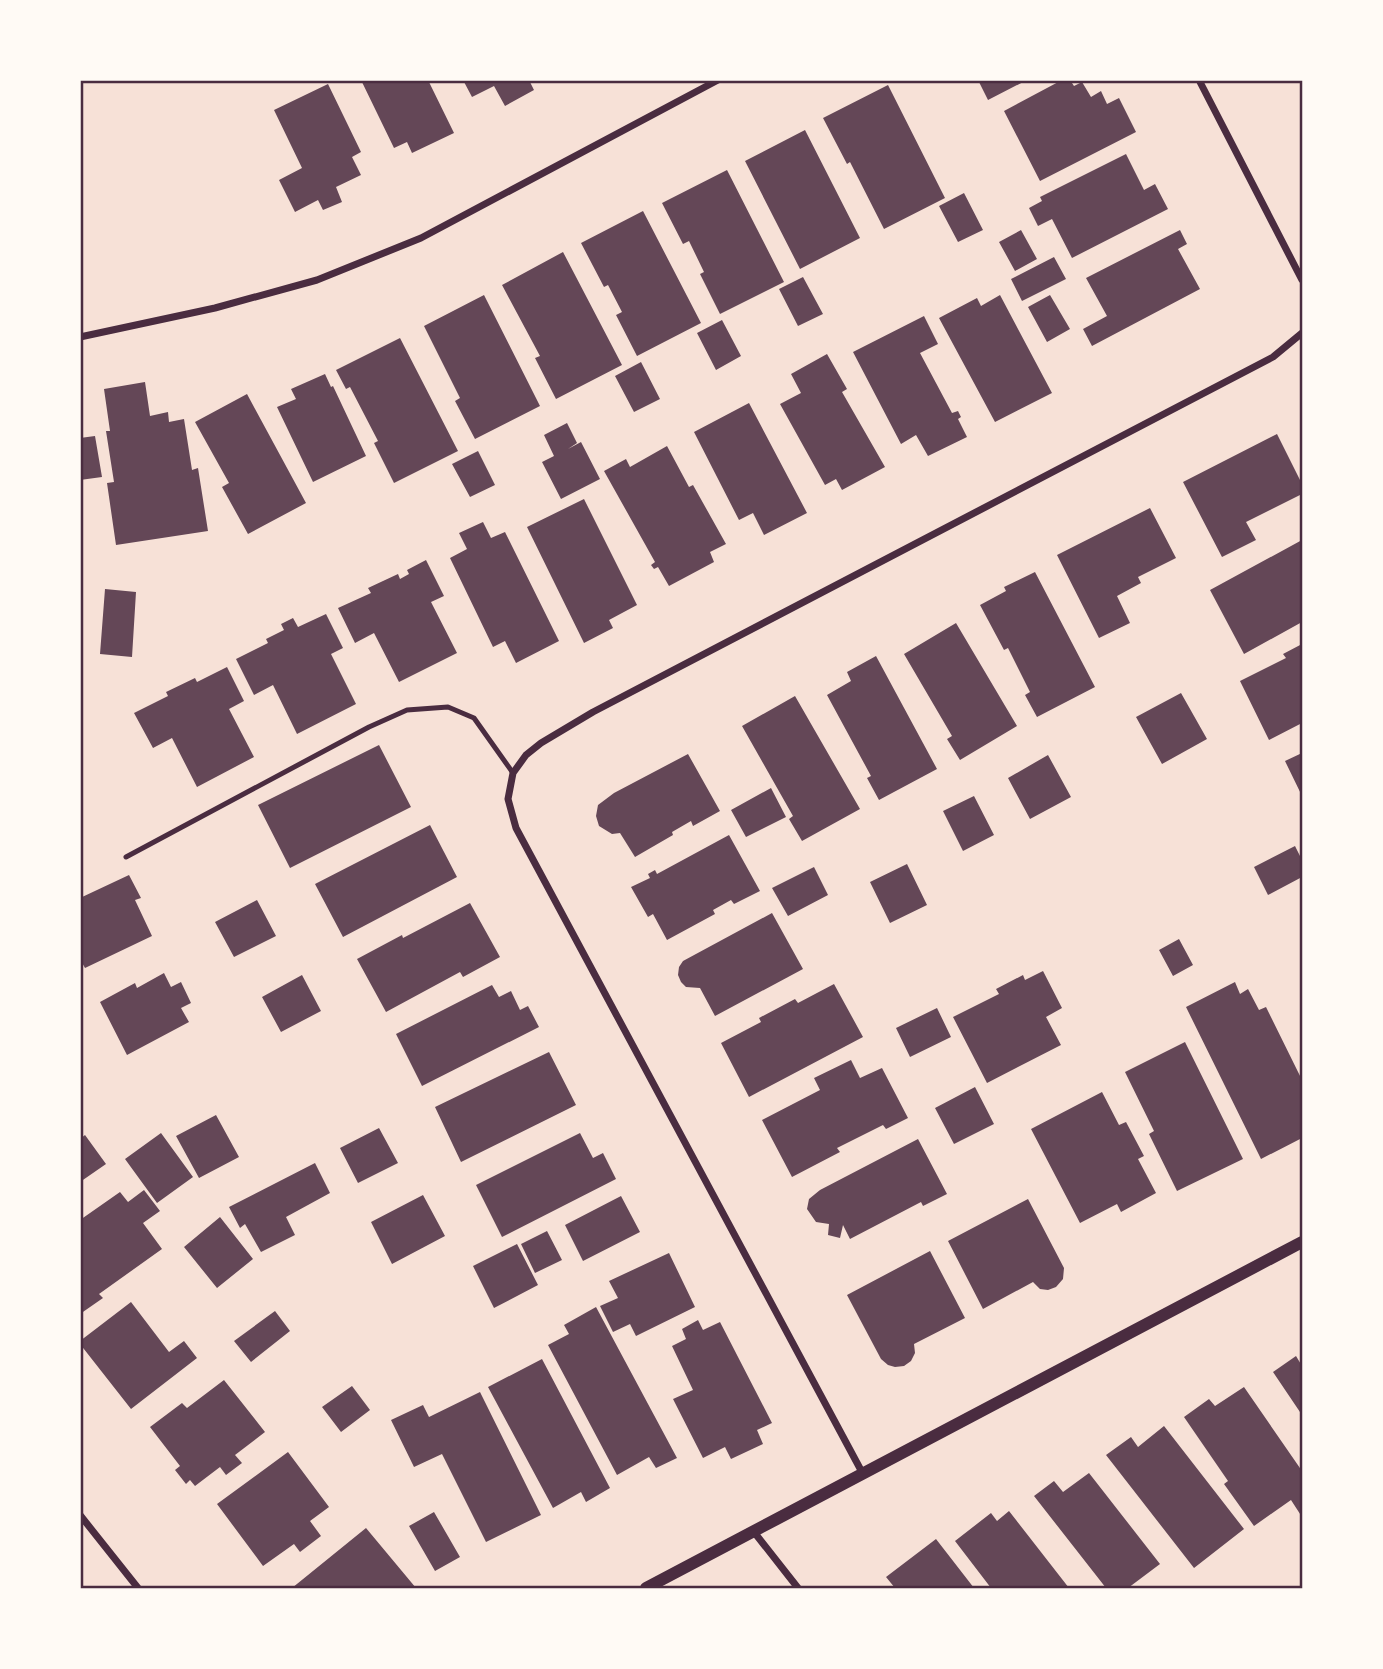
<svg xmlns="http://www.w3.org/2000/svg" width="1383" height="1669" font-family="Commissioner,sans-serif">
<rect width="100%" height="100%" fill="#f7e1d7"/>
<path fill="#644757" d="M361,80H428L454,133L412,153L407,142L394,148Z
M463,80H529L534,90L505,106L494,86L472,97Z
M978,80H1027L988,100Z
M1062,80H1070L1074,86L1082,82L1091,97L1101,91L1107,104L1119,98L1136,132L1040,181L1004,111Z
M328,84L361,152L352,157L361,175L336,187L342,202L323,210L318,200L295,212L279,180L302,168L274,110Z
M888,85L945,198L884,229L850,162L847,164L823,118Z
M805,130L860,238L800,269L745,161Z
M1126,154L1144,190L1155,184L1168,209L1072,258L1052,219L1038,226L1029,208L1042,201L1040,197Z
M727,170L784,282L720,314L700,274L704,272L689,241L683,244L662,203Z
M964,193L983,230L958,242L939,206Z
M643,211L701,323L637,356L616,315L622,312L608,285L604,287L581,243Z
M1021,230L1037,259L1015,271L999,242Z
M1180,230L1187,244L1178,249L1200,289L1092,346L1083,329L1107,316L1086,278Z
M563,252L622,365L556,399L535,358L540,356L502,285Z
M1054,257L1066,279L1022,301L1011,279Z
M803,277L823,314L798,326L779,289Z
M484,295L540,406L475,439L455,401L460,398L424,326Z
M1000,295L1052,393L995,422L939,318L977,298L981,306Z
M1050,295L1070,329L1047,342L1028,307Z
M924,316L938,344L920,353L952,413L958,411L961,417L958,419L967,437L928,456L916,435L901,444L853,352Z
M722,320L741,356L716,370L697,333Z
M400,338L458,451L394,483L374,443L378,441L350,387L346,389L336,370Z
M827,354L847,389L842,392L885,467L842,490L836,479L825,485L780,404L801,393L791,374Z
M641,362L660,399L634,412L615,376Z
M325,374L331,387L333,386L366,456L313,482L277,407L296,399L291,389Z
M145,382L150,416L168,412L169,422L184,419L192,470L198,468L208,531L116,545L107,483L114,482L106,431H110L104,389Z
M247,394L306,503L248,534L222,487L229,483L195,422Z
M749,403L807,513L764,535L753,513L739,520L694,432Z
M567,423L577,443L568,449L581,442L600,479L561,499L542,462L554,456L544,435Z
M1277,434L1302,484V494L1246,522L1256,540L1222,557L1183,482Z
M95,436L102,477L80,480V438Z
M667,446L689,487L693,485L726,544L710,552L714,562L669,586L658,567L654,569L651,565L655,562L604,471L626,459L630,467Z
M478,451L495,485L470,497L452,464Z
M584,499L637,605L609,620L613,628L584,643L527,527Z
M1150,508L1176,558L1138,577L1141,583L1117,596L1130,623L1099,638L1057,555Z
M483,522L491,538L505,532L559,641L516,663L505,641L493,647L450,558L467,549L459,533Z
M1302,540V622L1244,654L1210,590Z
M426,560L444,596L431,602L457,653L399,682L374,633L355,643L338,608L371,593L368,588L398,574L400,579L409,574L407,570Z
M1035,572L1095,687L1037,717L1025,695L1030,692L1008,648L1004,650L980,605L1006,591L1004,587Z
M105,589L136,592L132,657L100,654Z
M326,614L343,648L331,654L356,704L297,734L273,685L254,695L236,659L268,643L266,639L284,630L281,624L293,618L298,627Z
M956,623L1017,726L960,760L947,739L952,736L904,654Z
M1302,644V723L1269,740L1240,681L1286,658L1283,654Z
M876,656L937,769L879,800L867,778L871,776L827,695L851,681L847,672Z
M227,667L244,701L229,709L254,757L197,787L172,738L153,748L134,713L168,696L166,692L195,678L197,682Z
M1181,693L1207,739L1162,764L1136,717Z
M795,696L860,809L802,841L789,819L793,816L742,726Z
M379,745L411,807L290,868L258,805Z
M1302,753V796L1285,761Z
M688,754L720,811L693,826L691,821L672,832L673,835L635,857L620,833L612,834L599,826L596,816L598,805L614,793Z
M1048,755L1071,797L1030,819L1008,778Z
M771,788L786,817L746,837L731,810Z
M974,796L994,835L963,851L943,811Z
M430,825L457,877L343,937L315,884Z
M729,835L760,891L734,904L731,900L713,910L715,914L667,940L653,914L648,917L631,887L650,878L648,874L655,870L657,874Z
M1295,846L1302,860V877L1268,895L1254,867Z
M907,864L927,905L890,923L870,882Z
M814,867L828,895L788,916L772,888Z
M129,875L141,898L135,900L152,936L85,968L80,959V898Z
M257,900L276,936L234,957L215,922Z
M470,903L500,957L463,977L460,972L386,1012L357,959L402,935L403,938Z
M772,913L803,969L715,1016L700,988L686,987L681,982L678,975L679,967L683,961Z
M1179,939L1193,965L1173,976L1159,950Z
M1043,971L1062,1008L1046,1017L1061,1045L987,1083L953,1017L999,994L996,989L1023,975L1025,980Z
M164,973L171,987L181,982L191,1003L181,1008L189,1022L127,1055L100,1002L135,983L137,988Z
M302,975L321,1011L281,1032L262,997Z
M1235,982L1240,994L1248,989L1259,1010L1266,1007L1302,1080V1138L1261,1159L1186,1007Z
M834,984L863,1037L749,1097L721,1043L761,1022L759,1018L795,999L798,1003Z
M492,985L499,997L511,991L520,1010L528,1006L539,1027L422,1086L396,1034Z
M937,1008L951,1037L910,1057L896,1028Z
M1185,1042L1243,1159L1177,1191L1149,1134L1154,1131L1125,1072Z
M549,1052L576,1105L461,1162L435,1107Z
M851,1060L860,1078L882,1068L908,1118L886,1129L883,1125L837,1148L840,1152L792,1177L762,1120L820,1090L814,1078Z
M975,1087L994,1124L954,1144L935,1108Z
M1102,1092L1119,1125L1126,1122L1144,1156L1138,1159L1156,1193L1121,1212L1117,1204L1080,1223L1031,1129Z
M216,1115L239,1157L199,1178L176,1136Z
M379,1128L398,1163L358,1183L340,1148Z
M161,1133L193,1177L157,1203L125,1159Z
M580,1133L593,1158L603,1153L616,1179L502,1237L476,1185Z
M85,1135L106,1164L80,1182V1139Z
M918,1139L947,1194L923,1206L921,1202L850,1239L843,1225L840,1238L828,1235L829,1224L816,1222L807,1209L809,1199L820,1190Z
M315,1163L330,1193L286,1217L295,1235L261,1252L245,1224L240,1228L229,1207Z
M144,1190L160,1211L143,1223L162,1249L99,1294L103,1298L80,1314V1220L120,1192L128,1202Z
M423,1195L445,1236L392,1264L371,1222Z
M621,1196L640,1232L583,1261L565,1225Z
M1028,1199L1064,1268L1063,1279L1056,1287L1048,1290L1040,1289L1033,1282L983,1309L948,1241Z
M220,1217L253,1259L217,1288L184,1247Z
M547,1231L562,1260L535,1273L521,1244Z
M517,1244L538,1285L494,1308L473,1266Z
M930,1251L965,1318L914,1344L915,1353L911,1361L904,1366L895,1367L888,1365L881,1359L847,1295Z
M669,1253L695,1307L636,1336L630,1324L613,1332L600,1306L618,1298L609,1281Z
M131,1302L169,1352L184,1341L197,1358L131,1409L80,1344V1341Z
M596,1307L677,1458L656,1468L649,1457L617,1475L548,1345L569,1334L564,1325Z
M275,1311L290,1331L251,1362L234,1341Z
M698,1320L703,1330L720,1322L772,1423L757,1430L763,1444L731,1459L725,1447L703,1458L673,1399L693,1390L672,1346L686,1339L682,1329Z
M1296,1356L1302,1366V1415L1273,1372Z
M542,1359L610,1488L586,1502L581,1492L553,1508L488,1387Z
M224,1380L265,1432L235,1455L242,1463L226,1475L220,1467L195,1486L190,1480L186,1484L175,1470L180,1466L150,1427L182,1403L187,1408Z
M352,1386L370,1410L341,1432L322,1407Z
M1244,1387L1302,1471V1517L1291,1500L1254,1526L1224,1484L1228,1481L1184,1417L1209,1399L1215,1406Z
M480,1392L541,1515L486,1542L442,1454L414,1467L391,1420L423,1405L429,1417Z
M1164,1426L1244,1529L1194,1568L1106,1455L1131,1437L1138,1447Z
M288,1452L329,1507L310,1521L321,1536L300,1552L294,1544L263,1566L217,1504Z
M1089,1473L1160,1564L1128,1588H1106L1034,1496L1054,1481L1063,1492Z
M1009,1511L1069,1588H991L955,1541L991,1513L997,1521Z
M434,1512L460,1557L435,1571L409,1526Z
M366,1528L416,1588H292Z
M936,1539L974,1588H895L886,1577Z"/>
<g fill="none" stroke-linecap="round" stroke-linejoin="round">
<path stroke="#4a2c40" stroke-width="5" d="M126,857L369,727L407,710L448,707L474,718L513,773"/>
<path stroke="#4a2c40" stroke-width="7" d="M1199,80L1302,280
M80,337L215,308L317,280L421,238L718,80
M863,1474L516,828L508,799L513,773L526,755L541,743L593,712L1273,357L1302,333
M80,1515L138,1588
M754,1532L798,1588"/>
<path stroke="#4a2c40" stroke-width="12" d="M646,1588L1302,1242"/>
</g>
<rect width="1383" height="1669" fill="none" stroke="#fffaf5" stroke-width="164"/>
<rect x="82" y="82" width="1219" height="1505" fill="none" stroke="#4a2c40" stroke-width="2.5"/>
</svg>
